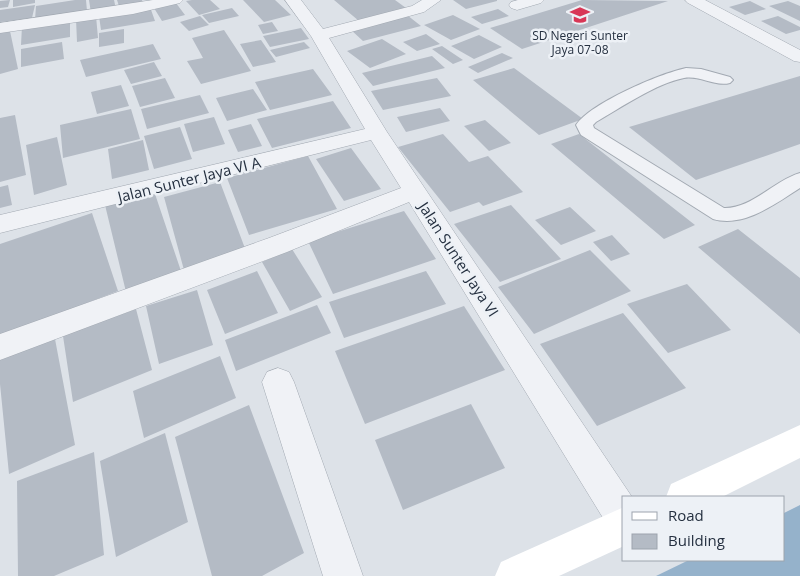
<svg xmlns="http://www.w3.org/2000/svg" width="800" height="576" font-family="'Open Sans',sans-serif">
<rect width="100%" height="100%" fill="#dde2e8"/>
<path fill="#95b2cb" d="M800,505V576H656L689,560H784V513Z"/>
<path fill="#b4bbc5" d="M10,0L8,7L0,8V1Z
M13,0H35V3L13,7Z
M75,0H86L87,11L35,20L36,6Z
M89,0H114L116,9L91,13Z
M117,0H142L144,5L120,9Z
M192,0H210L220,9L199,15L186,1Z
M243,0H275L291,15L264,22Z
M334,0H395L406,8L359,21Z
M453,0H497V1L466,9Z
M582,0L668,1L522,49L490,28Z
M750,1L766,9L745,15L729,7Z
M788,1L800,6V21L769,6Z
M176,3L185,15L162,21L154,8Z
M35,5L32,18L0,22V10Z
M150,7L155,21L101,30L99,16Z
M232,8L239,16L209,23L202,15Z
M498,9L509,16L482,24L471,17Z
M407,15L421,26L363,41L350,29Z
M453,15L480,29L451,40L424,25Z
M96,16L98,38L77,42L76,19Z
M200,16L209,25L189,31L180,22Z
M778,16L800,27V30L786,34L761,21Z
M70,19V37L21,45L22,26Z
M272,22L278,31L263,34L258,25Z
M301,28L309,39L270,47L263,36Z
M124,29V43L99,47V33Z
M224,30L251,71L201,84L187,61L203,58L192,38Z
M10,31L18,69L0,74V33Z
M426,34L440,44L417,51L403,42Z
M479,35L502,47L474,59L451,46Z
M382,39L406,54L370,68L347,51Z
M261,40L276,62L253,67L240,44Z
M62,42L64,59L21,67V49Z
M304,42L310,48L276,57L270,50Z
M153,44L161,59L86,77L80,60Z
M442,46L463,60L453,64L432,49Z
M502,53L513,58L478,73L468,67Z
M432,56L445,68L373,86L362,73Z
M154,62L162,76L131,84L124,70Z
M514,68L583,119L539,135L473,80Z
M313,69L332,95L270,110L255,82Z
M800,76V144L696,180L629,127Z
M165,78L175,98L140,107L132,86Z
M437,78L451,96L383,110L371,91Z
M121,85L129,106L97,114L91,92Z
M253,89L267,110L227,121L216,98Z
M200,95L209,113L147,129L141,109Z
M333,101L351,128L272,148L257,119Z
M440,108L450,121L406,132L397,117Z
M131,109L140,139L63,158L60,125Z
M15,115L26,175L0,182V118Z
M214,117L225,144L193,152L184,124Z
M485,120L511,143L489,151L464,126Z
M251,124L262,146L238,152L228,130Z
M180,127L192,159L154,169L144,136Z
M443,134L469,162L488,156L523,192L483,206L479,202L450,212L398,147Z
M579,134L695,225L664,239L551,144Z
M57,137L67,185L34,195L26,145Z
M143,140L149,170L112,179L108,149Z
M351,148L381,189L344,201L316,159Z
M308,156L337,209L249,235L227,178Z
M220,182L246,251L184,270L164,197Z
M8,185L12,205L0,208V187Z
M154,191L183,277L127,296L105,205Z
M511,205L561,259L500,282L454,224Z
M570,207L596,231L561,245L535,220Z
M404,211L436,259L333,294L308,241Z
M92,213L118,291L0,336V244Z
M738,229L800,278V334L698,247Z
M612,235L630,254L611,261L593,242Z
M292,249L322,297L290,311L262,262Z
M590,250L631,291L534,334L498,287Z
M257,271L278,313L225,334L207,290Z
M426,271L446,304L344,338L329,302Z
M687,284L731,330L668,353L627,304Z
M197,290L213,345L159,364L146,306Z
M317,305L331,333L236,371L225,340Z
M464,306L505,370L365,424L335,351Z
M136,309L152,370L73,402L63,336Z
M623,313L686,388L597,426L540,344Z
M55,339L75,445L9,474L0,384V360Z
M220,356L236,398L144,438L133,391Z
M471,404L505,468L403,510L375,440Z
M249,405L304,553L262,576H212L175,437Z
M165,433L188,522L116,557L100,461Z
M94,452L104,555L54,576H18L17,481Z"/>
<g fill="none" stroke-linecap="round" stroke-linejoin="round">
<defs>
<path id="lane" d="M686,68L701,69L730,77L733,80L730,83C715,87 700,75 684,78C657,83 620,108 596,122L593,125L594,128L724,208C751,209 775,180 800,173V188C775,204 744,228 713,219L581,135L576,125C591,103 659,74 686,68Z"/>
<path id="street" d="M153,0H183L180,3L133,14L0,33V23Z
M285,0H301L323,29L412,6L422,0H441L424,12L329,38L387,132L632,497H624V536L611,531L409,202L287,252L0,360V334L269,238L401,188L371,140L0,233V215L365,129L311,36Z
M518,0H544L541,3L517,10L511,8L509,5L511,2Z
M685,0H705L800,50V62L794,61L688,3Z
M278,368L289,372L294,382L363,576H323L262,382L267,372Z"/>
</defs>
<use href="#lane" stroke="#a2a9b2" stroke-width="2"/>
<use href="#street" stroke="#a2a9b2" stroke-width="1"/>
<use href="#lane" fill="#f0f2f6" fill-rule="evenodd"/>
<use href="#street" fill="#f0f2f6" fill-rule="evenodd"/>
<path fill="#fff" fill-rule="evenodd" d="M800,425V458L722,497H666L671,484Z
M624,507V546L559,576H495L501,562Z"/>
</g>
<defs>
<symbol id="school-bare" viewBox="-9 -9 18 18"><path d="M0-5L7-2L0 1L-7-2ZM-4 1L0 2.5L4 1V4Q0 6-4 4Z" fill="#d83756" stroke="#edf1f6" stroke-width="2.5" paint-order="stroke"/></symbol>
</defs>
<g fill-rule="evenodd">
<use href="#school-bare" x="566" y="1" width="28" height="28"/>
</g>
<g text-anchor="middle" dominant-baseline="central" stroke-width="5" stroke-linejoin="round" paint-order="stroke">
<g font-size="12" fill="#253040" stroke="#edf1f6">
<text x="580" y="35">SD Negeri Sunter<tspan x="580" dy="14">Jaya 07-08</tspan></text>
</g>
<g font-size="15" fill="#253040" stroke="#edf1f6">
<text transform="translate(189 179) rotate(-14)">Jalan Sunter Jaya VI A</text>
<text transform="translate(459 259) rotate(57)">Jalan Sunter Jaya VI</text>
</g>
</g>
<rect x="622" y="496" width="162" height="65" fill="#edf1f6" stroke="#9da4ad"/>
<rect x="632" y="512" width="25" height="8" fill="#ffffff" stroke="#9da4ad"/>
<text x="668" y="521" font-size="15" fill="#253040">Road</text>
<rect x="632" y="534" width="25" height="15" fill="#b4bbc5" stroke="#9da4ad"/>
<text x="668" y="546" font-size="15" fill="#253040">Building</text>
</svg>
